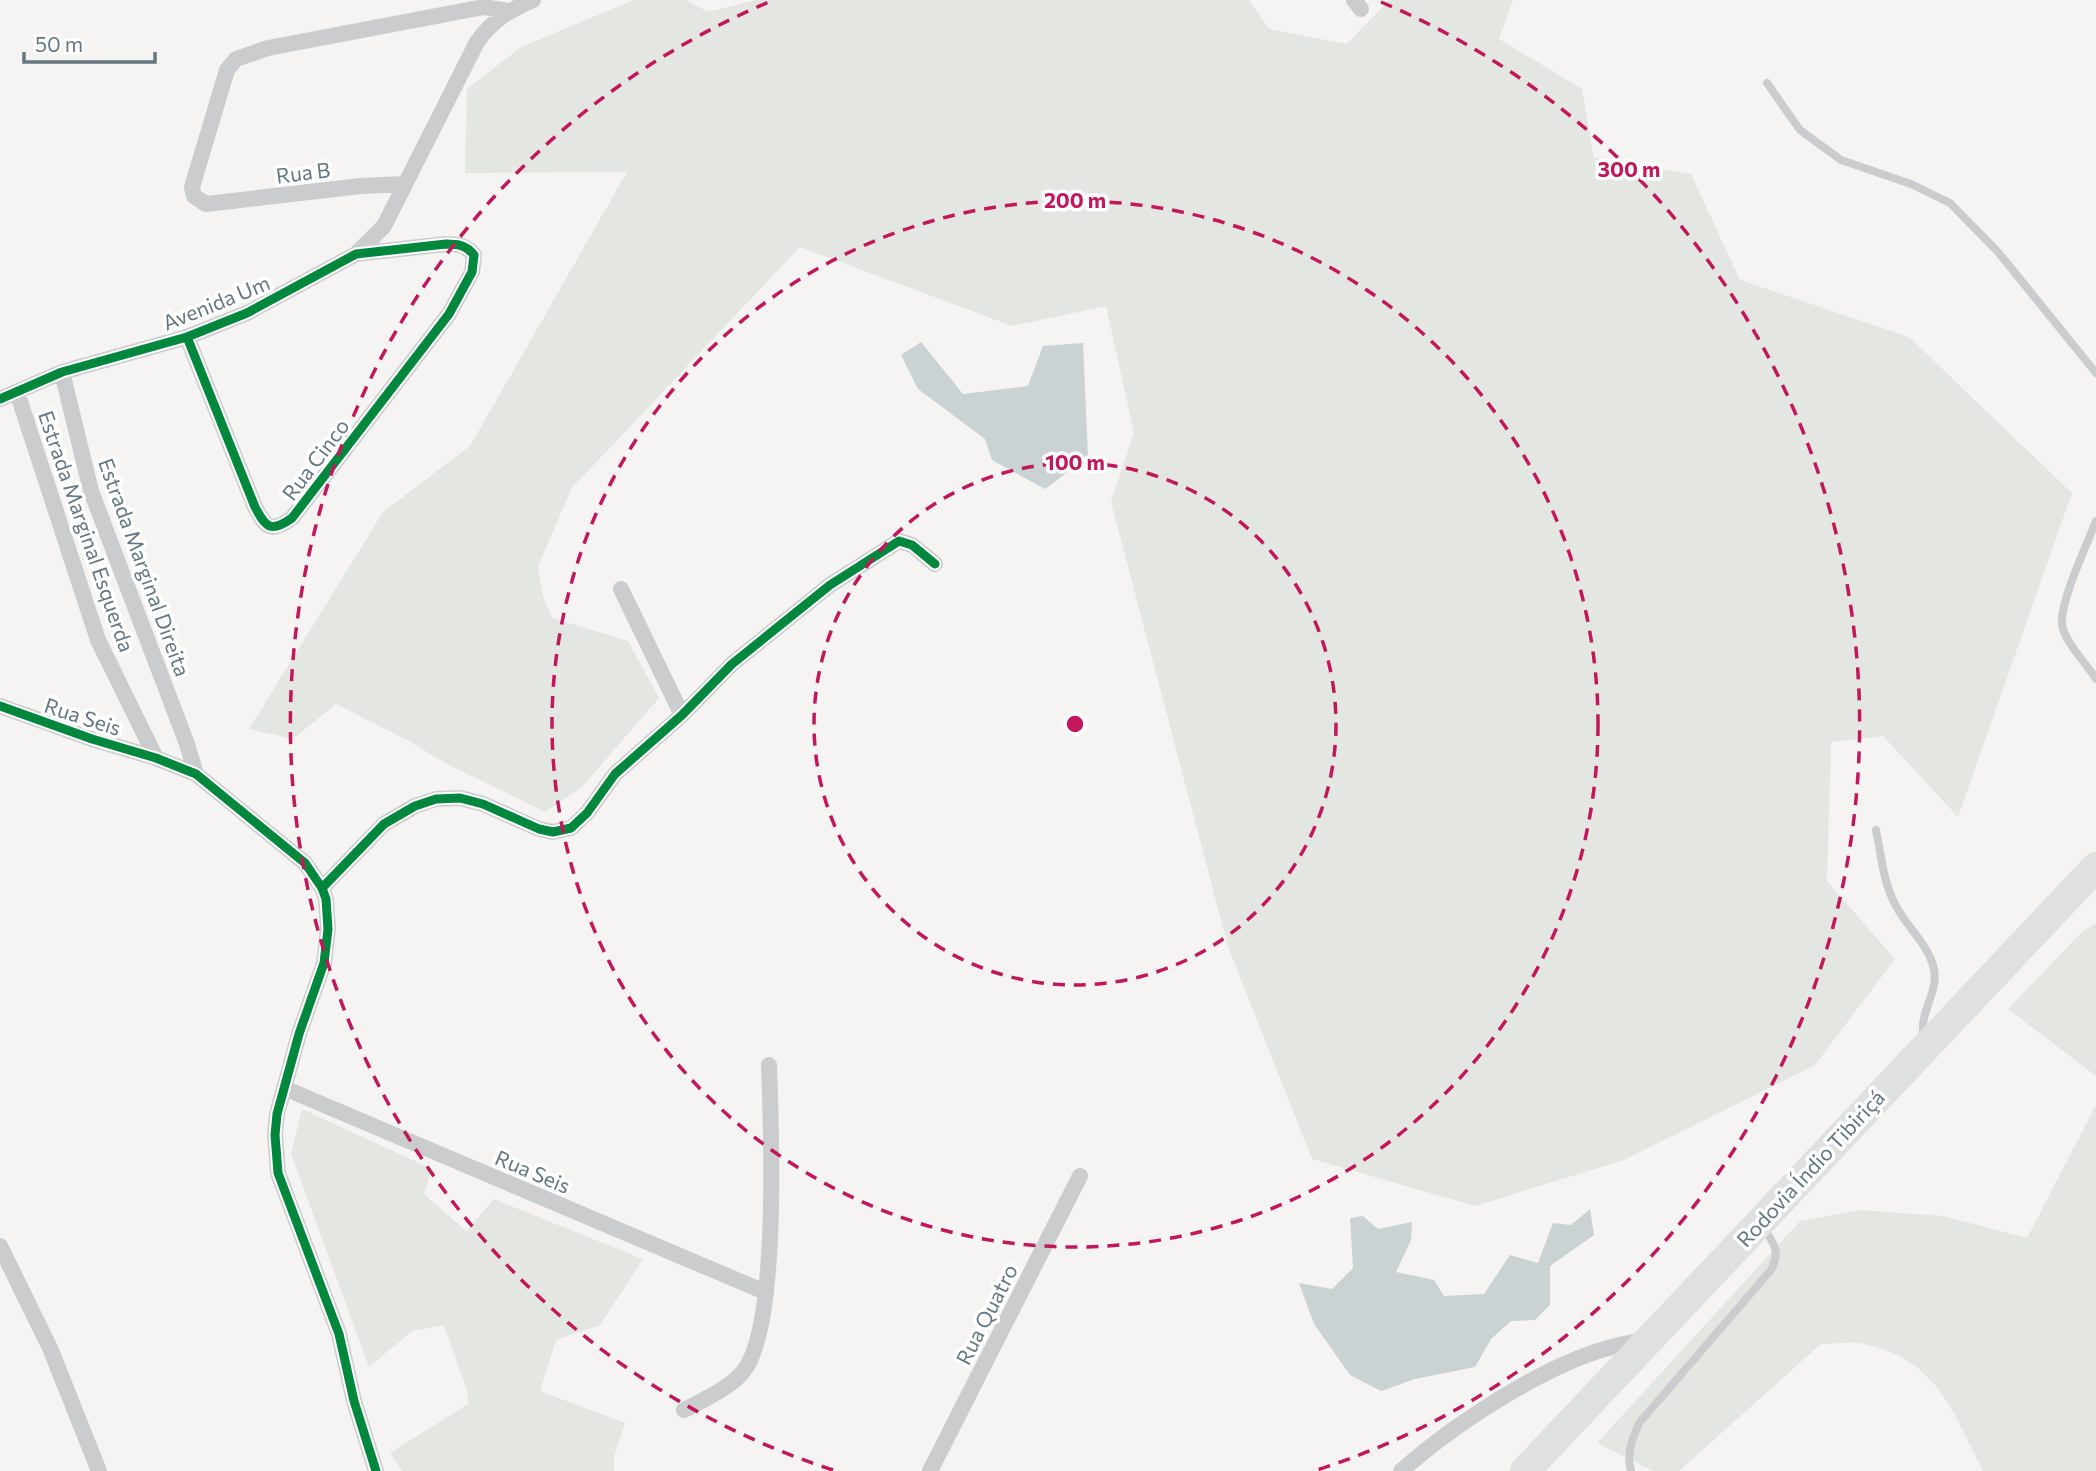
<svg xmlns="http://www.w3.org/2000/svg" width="2096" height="1471" font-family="Commissioner,sans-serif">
<rect width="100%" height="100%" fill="#f5f4f3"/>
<path fill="#e4e7e1" d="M634,0H686L708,12L756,0H1249L1269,29L1347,44L1389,0H1513L1499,39L1582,89L1594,158L1691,174L1740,280L1909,337L2072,493L1958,817L1883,736L1831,742L1827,881L1895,959L1815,1065L1624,1160L1475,1206L1312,1159L1228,947L1111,502L1134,433L1106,306L1012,326L800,247L572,488L538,566L543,596L552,618L628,641L659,698L582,787L545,812L445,763L411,742L336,704L293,739L249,729L383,512L470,446L627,172L465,173L467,89L521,47Z
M2096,923V1076L2008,1009L2083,931Z
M2096,1105V1471H1983C1953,1412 1937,1359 1864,1344C1851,1341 1835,1344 1821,1344L1679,1471H1653L1597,1443L1800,1221L1860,1210L1943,1216L2027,1238Z
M302,1109L432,1169L424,1194L466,1231L494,1199L643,1259L600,1325L556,1340L540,1391L625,1423L614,1457V1471H402L390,1453L468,1404L467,1391L444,1325L412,1331L369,1367L291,1154Z"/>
<path fill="#cad2d4" d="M921,342L963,394L1028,386L1043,346L1083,343L1088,457L1045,489L992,460L985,439L918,389L901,355Z
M1590,1209L1594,1235L1550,1266V1305L1535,1320L1511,1321L1491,1339L1475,1367L1415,1379L1381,1391L1350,1375L1314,1324L1299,1283L1332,1289L1353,1268L1350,1218L1363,1216L1378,1229L1412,1222L1411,1240L1396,1272L1434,1280L1444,1296L1484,1294L1510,1255L1538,1263L1553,1223L1571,1225Z"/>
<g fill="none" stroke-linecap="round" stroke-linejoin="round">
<path stroke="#cacccd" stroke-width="8" d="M1767,83L1800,130L1841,160L1911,184L1950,203L1998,252L2096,373
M2096,521C2087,545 2060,601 2062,624C2064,642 2087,664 2096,679
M1876,830C1881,853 1883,882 1895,904C1906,927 1928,943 1934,969C1939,993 1918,1013 1924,1037
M1631,1471C1626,1454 1632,1438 1640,1422L1771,1270C1781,1250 1774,1245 1763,1227"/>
<path stroke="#cacccd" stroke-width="16" d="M1354,0L1361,9
M404,184L361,186L206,204L194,196L192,187L227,70L236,59L268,48L484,7L508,11
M356,254L384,226L477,42C492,21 509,10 533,0
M62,372L91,491L187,744L196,774
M17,392L98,640L156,758
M0,399L62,372L187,337L247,313L356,254L446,244C458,244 466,245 474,255L472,272L449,314L292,518C271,533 266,528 255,507L187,337
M621,589L682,715
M0,706L92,739L156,758L196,774L305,863L322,888L326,899L328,929L324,963L299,1034L277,1114L275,1135L278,1173L339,1334L354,1401L376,1471
M322,888L384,824L415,806L436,799L460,798L483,804L539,829L553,832L571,828L587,813L615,774L682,715L732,664L830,585L899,541L912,545L935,564
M284,1088L765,1292
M0,1246L50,1348L99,1471
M684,1410C703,1400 728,1389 742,1373C780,1331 771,1125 769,1065
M930,1471L1080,1176
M1401,1471C1458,1421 1569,1346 1646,1341"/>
<path stroke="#dfe0e0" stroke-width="30" d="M1525,1471L2096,867"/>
<defs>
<path id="cycleway" d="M0,399L62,372L187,337L247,313L356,254L446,244C458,244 466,245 474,255L472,272L449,314L292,518C271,533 266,528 255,507L187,337
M0,706L92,739L156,758L196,774L305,863L322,888L326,899L328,929L324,963L299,1034L277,1114L275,1135L278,1173L339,1334L354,1401L376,1471
M322,888L384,824L415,806L436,799L460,798L483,804L539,829L553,832L571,828L587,813L615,774L682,715L732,664L830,585L899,541L912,545L935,564"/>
</defs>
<use href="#cycleway" stroke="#fff" stroke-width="13"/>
<use href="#cycleway" stroke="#00873e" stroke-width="9"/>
</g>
<g fill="none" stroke="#c2185b" stroke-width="3.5" stroke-dasharray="12 9">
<circle cx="1075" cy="724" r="261"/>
<circle cx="1075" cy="724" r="523"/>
<path d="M833 1470A784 784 0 0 1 769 2M1381 2A784 784 0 0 1 1317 1470"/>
</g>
<g text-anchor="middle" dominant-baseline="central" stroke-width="7" stroke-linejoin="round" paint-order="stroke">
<g font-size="21" fill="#657782" stroke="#fff">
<text transform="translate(303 172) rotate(-7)">Rua B</text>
<text transform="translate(216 302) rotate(-22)">Avenida Um</text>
<text transform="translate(315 459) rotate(-53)">Rua Cinco</text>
<text transform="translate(87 531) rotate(71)">Estrada Marginal Esquerda</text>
<text transform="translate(145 567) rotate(70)">Estrada Marginal Direita</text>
<text transform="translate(83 716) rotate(18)">Rua Seis</text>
<text transform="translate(1810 1168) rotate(-47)">Rodovia Índio Tibiriçá</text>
<text transform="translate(533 1171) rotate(23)">Rua Seis</text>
<text transform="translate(986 1314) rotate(-63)">Rua Quatro</text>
</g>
</g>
<circle cx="1075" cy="724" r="10" fill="#c2185b" stroke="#fff" stroke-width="3.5"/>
<g font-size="21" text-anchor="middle" font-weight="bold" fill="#c2185b" stroke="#fff" stroke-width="7" stroke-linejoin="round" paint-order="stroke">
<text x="1629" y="177">300 m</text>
<text x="1075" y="208">200 m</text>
<text x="1075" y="470">100 m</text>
</g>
<path d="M24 52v10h131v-10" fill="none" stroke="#657782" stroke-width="3.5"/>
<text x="35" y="52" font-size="21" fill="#657782" stroke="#ffffff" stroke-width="5" paint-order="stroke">50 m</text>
</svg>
